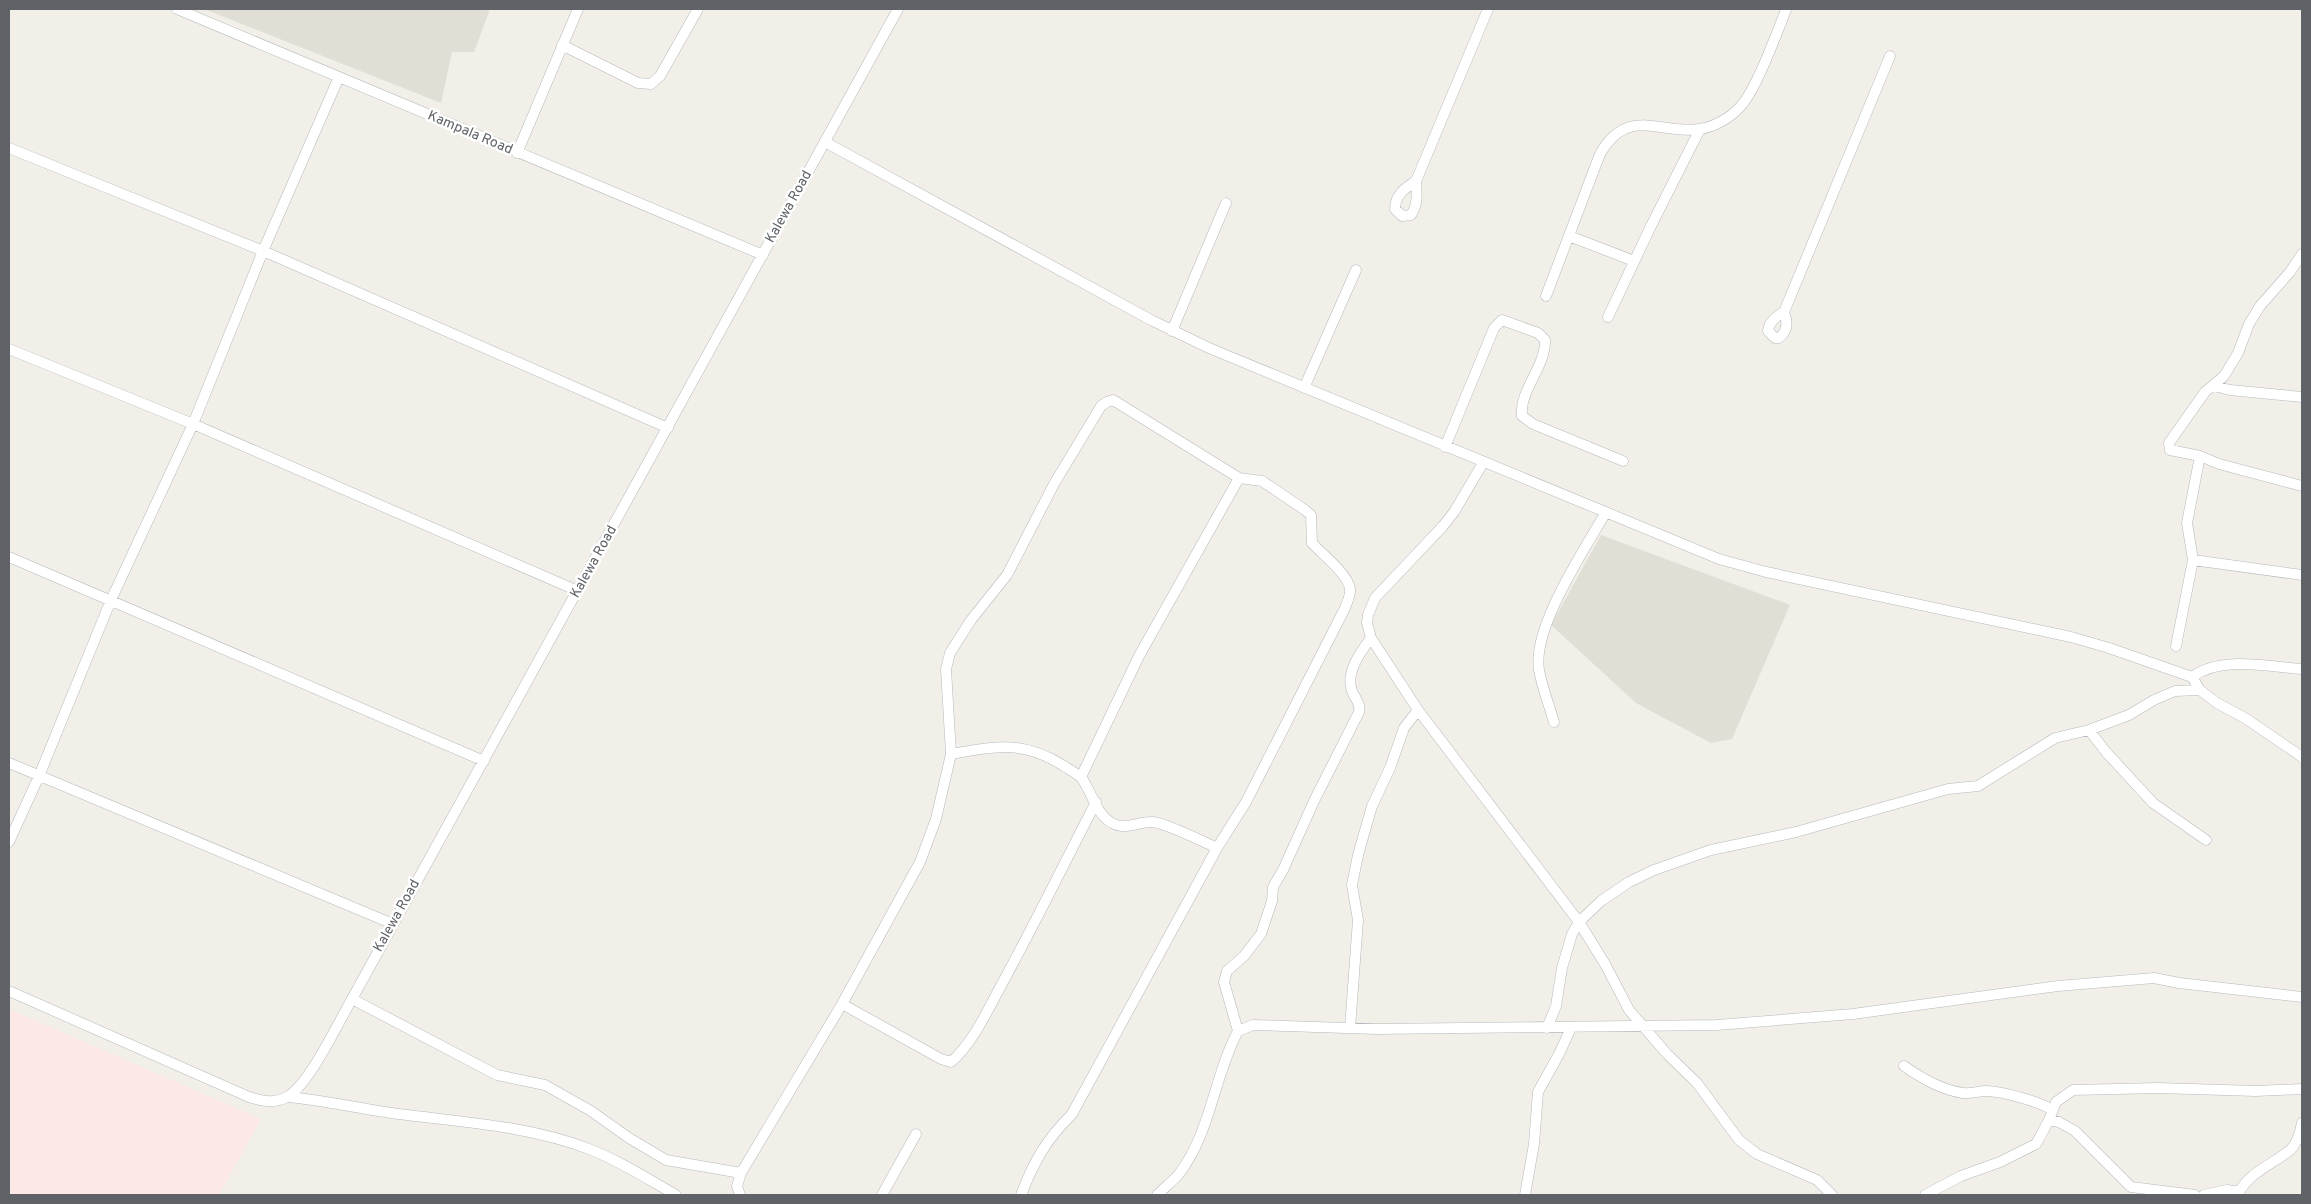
<svg xmlns="http://www.w3.org/2000/svg" width="2311" height="1204" font-family="Overpass,sans-serif">
<rect width="100%" height="100%" fill="#f1efe8"/>
<path fill="#e1ded6" d="M204,9H490L474,52H452L441,103Z
M1601,535L1790,605L1732,739L1711,743L1636,703L1551,625Z"/>
<path fill="#fce8e6" d="M9,1009L261,1119L219,1195H9Z"/>
<g fill="none" stroke-linecap="round" stroke-linejoin="round">
<defs>
<path id="minor" d="M177,9L763,255
M562,45L638,83L651,84L660,76L698,9
M825,142L1151,320L1209,348L1719,559L1766,572L2071,637L2109,648L2192,677L2200,690L2217,703L2245,718L2302,757
M9,148L263,251L668,428
M517,153L578,9
M1416,181C1405,188 1395,195 1395,209L1402,216L1411,215C1418,205 1417,193 1416,181L1488,9
M1569,236L1634,261
M2302,254L2290,272L2260,306L2249,324L2238,353L2224,376L2205,392L2169,443L2170,450L2200,456L2219,464L2302,486
M1546,296L1600,154C1628,105 1661,135 1700,129C1714,127 1730,118 1740,107C1756,90 1776,35 1786,10
M1784,312C1788,322 1788,331 1779,338H1775L1768,331C1769,321 1776,317 1784,312L1890,56
M1608,317L1651,226L1700,129
M1172,331L1226,203
M9,349L193,424L578,591
M2214,386L2230,390L2302,397
M1304,388L1356,270
M1445,447L1494,328L1502,320L1538,333L1545,340C1546,367 1519,390 1522,416L1533,424L1623,461
M1483,463L1454,512L1443,526L1375,598L1368,615L1367,623L1371,638L1418,710L1579,922L1605,964L1629,1010L1667,1054L1697,1083L1739,1140L1757,1154L1817,1180L1832,1195
M9,557L484,761
M2193,560L2302,575
M2176,646L2193,560L2187,523L2200,456
M2192,677C2221,655 2268,667 2302,669
M1554,722C1549,705 1542,687 1539,670C1532,627 1585,549 1606,512
M2089,730L2106,752L2153,803L2206,840
M9,763L393,924
M1081,777L1139,656L1239,478
M9,842L39,776L111,600L193,424L263,251L339,77
M9,991L249,1097C262,1101 274,1104 287,1097C309,1085 338,1023 352,999L898,9
M352,999L497,1075L545,1085L591,1111L629,1138L666,1160L741,1173L842,1004L920,862L936,819L951,754L946,669L950,653L971,620L1007,575L1054,484L1101,406L1107,402L1113,400L1239,478L1262,481L1305,510L1311,515L1312,543C1322,554 1348,574 1350,589C1351,595 1347,602 1345,608L1246,802L1217,848C1202,841 1168,824 1153,822C1138,821 1126,831 1112,823C1097,815 1092,794 1083,780C1079,774 1070,770 1064,766C1023,740 997,746 951,754
M842,1004L941,1059L951,1062C974,1042 988,1009 1003,982C1035,923 1065,862 1096,802
M1350,1028L1358,920L1352,885L1358,855L1372,806L1390,768L1404,728L1418,710
M1547,1028L1556,1006L1562,968L1572,934L1579,922L1601,901L1629,882L1654,870L1711,850L1796,832L1948,789L1978,786L2055,738L2089,730L2129,715L2154,700L2175,691L2200,690
M1238,1031L1224,982L1227,971L1244,956L1261,934L1272,901L1273,887L1283,870L1314,801L1359,712C1361,703 1355,699 1352,691C1345,673 1361,651 1371,638
M1904,1066C1921,1078 1942,1090 1963,1093C1970,1094 1979,1091 1986,1091C2001,1091 2041,1102 2052,1110
M288,1097C321,1100 352,1107 385,1112C452,1122 525,1124 589,1149C620,1161 648,1179 676,1195
M2049,1120L2056,1102L2073,1090L2158,1088L2256,1091L2302,1089
M740,1195L737,1186L741,1173
M882,1195L916,1134
M1021,1195C1034,1161 1046,1140 1072,1114L1217,848
M1157,1195C1164,1188 1173,1181 1179,1174C1211,1132 1214,1076 1238,1031L1253,1025L1377,1029L1717,1025L1853,1014L2058,986L2154,978L2179,983L2302,997
M1525,1195L1534,1144L1538,1092L1559,1054L1571,1028
M1925,1195L1961,1176L2000,1162L2036,1144L2049,1120L2059,1122L2075,1131L2131,1187L2195,1195
M2204,1195L2227,1190L2239,1192
M2238,1195C2246,1174 2273,1164 2289,1151C2297,1145 2300,1133 2302,1123"/>
</defs>
<use href="#minor" stroke="#b5b8bc" stroke-width="11"/>
<use href="#minor" stroke="#fff" stroke-width="10"/>
</g>
<g text-anchor="middle" dominant-baseline="central" stroke-width="5" stroke-linejoin="round" paint-order="stroke">
<g font-size="14" fill="#5f6368" stroke="#fff">
<text transform="translate(470 133) rotate(23)">Kampala Road</text>
<text transform="translate(789 207) rotate(-61)">Kalewa Road</text>
<text transform="translate(594 562) rotate(-61)">Kalewa Road</text>
<text transform="translate(397 916) rotate(-61)">Kalewa Road</text>
</g>
</g>
<rect width="2311" height="1204" fill="none" stroke="#5f6368" stroke-width="20"/>
</svg>
